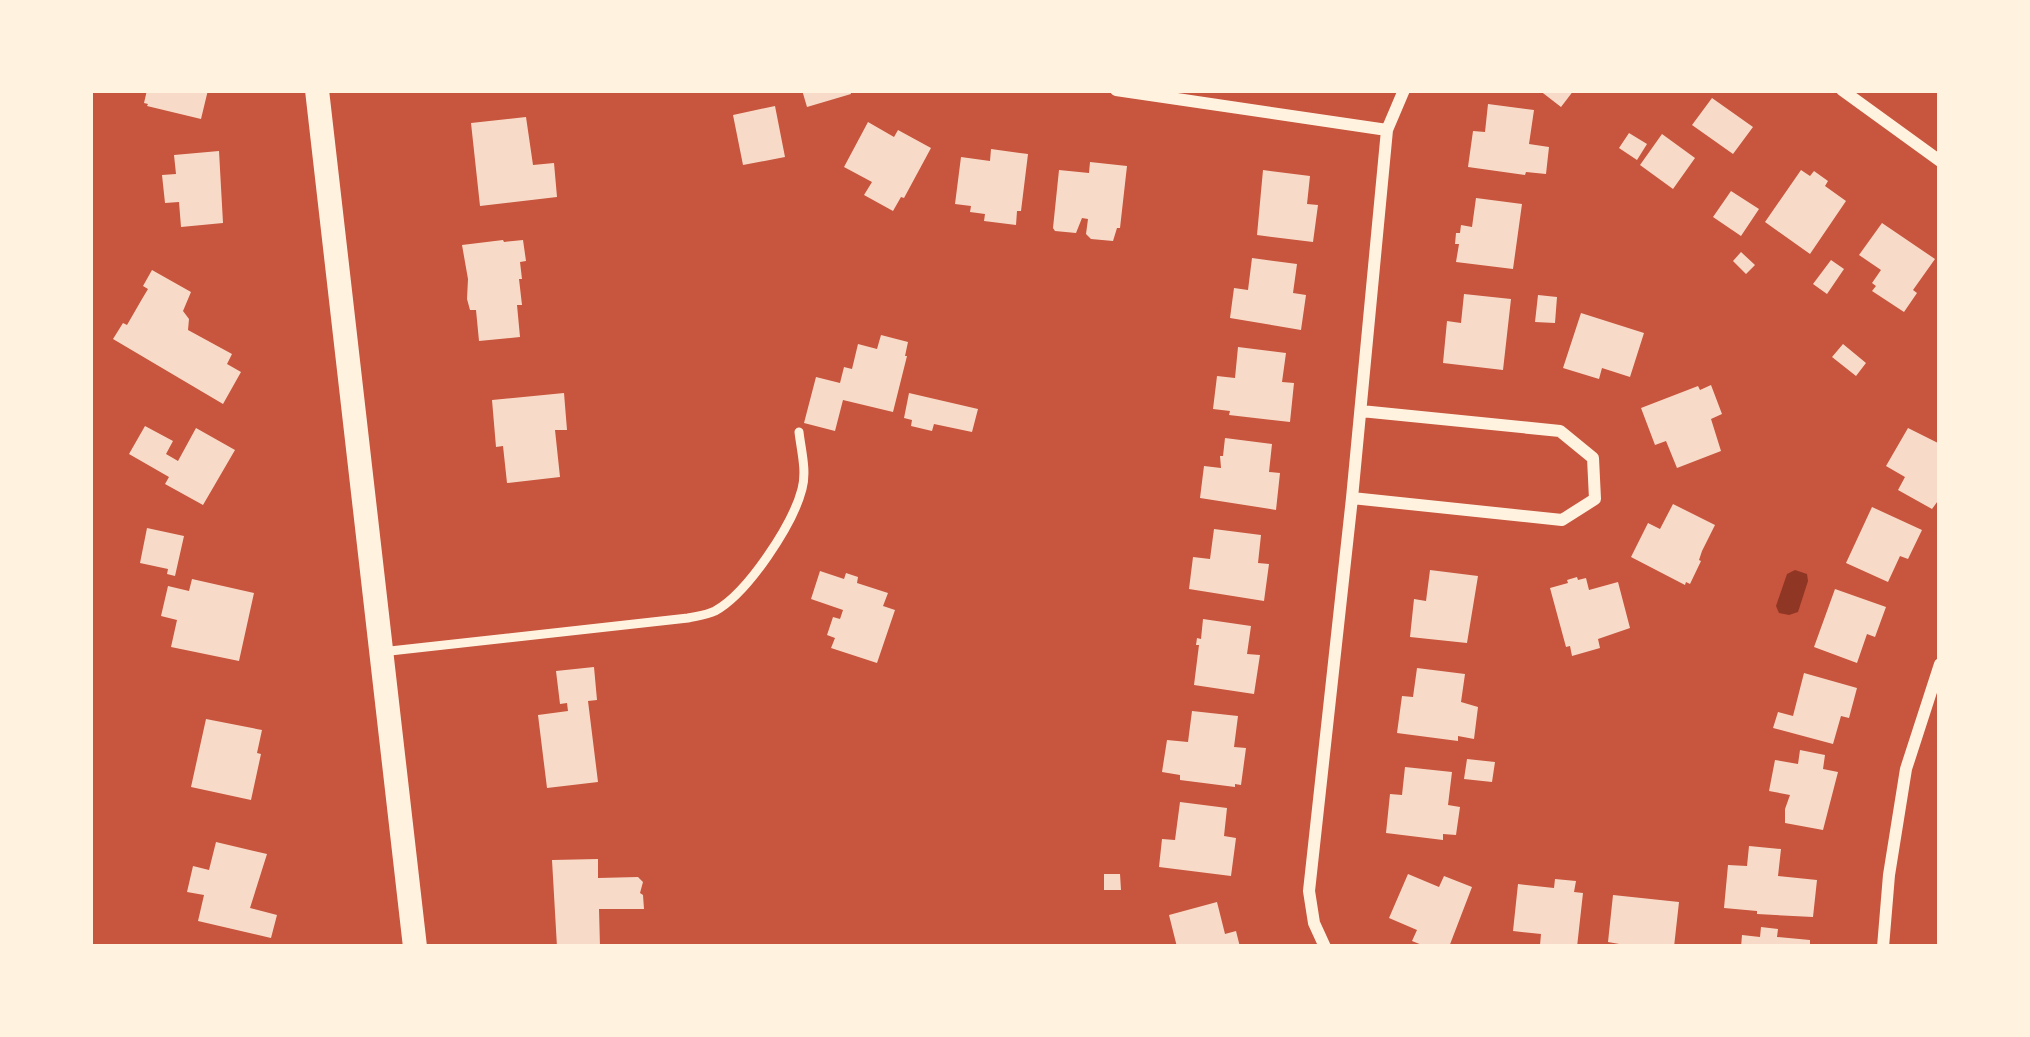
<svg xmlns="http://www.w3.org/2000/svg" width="2030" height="1037" font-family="Lora,serif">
<rect width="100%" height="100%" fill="#c8553d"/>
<path fill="#8f3625" d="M1795,570L1807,574L1808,581L1798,612L1789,615L1779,613L1776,606L1787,574Z"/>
<path fill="#f7dbc8" d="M147,90H208L201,119L147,106L148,104L144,103Z
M802,90H850L851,94L807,107Z
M1539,90H1574L1561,107Z
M1712,98L1753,127L1733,154L1692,125Z
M1488,104L1534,110L1529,144L1549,147L1546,174L1526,172L1525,175L1468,167L1473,131L1485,132Z
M775,106L785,157L743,165L733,115Z
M526,117L533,165L554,163L557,197L480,206L471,123Z
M868,122L894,137L898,130L931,148L904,198L901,197L893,211L864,195L872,182L844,167Z
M1629,133L1647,144L1637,160L1619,148Z
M1662,134L1695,158L1673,189L1640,165Z
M991,149L1028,154L1021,211H1017L1016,225L984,221L985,214L970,212L971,206L955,204L961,157L990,161Z
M219,151L223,223L181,227L179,202L165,203L162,175L176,174L174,155Z
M1090,162L1127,166L1120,228H1117L1113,241L1091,239L1086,234L1088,219L1082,218L1076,233L1055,231L1053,228L1059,170L1089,173Z
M1263,170L1310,176L1307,204L1318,205L1313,242L1257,235Z
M1801,170L1810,176L1814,171L1828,181L1825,186L1846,201L1810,254L1765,222Z
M1731,191L1759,209L1741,236L1713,217Z
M1476,198L1522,204L1513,269L1456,262L1459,244H1455L1456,233H1460L1461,225L1472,227Z
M1882,223L1935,259L1913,290L1917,293L1904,312L1872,291L1876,286L1872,283L1881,270L1859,255Z
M503,240L504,242L523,240L526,261L520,262L522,279H519L522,305H517L520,337L479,341L476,310H470L467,299L468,279L462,245Z
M1741,252L1755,265L1746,274L1733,261Z
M1252,258L1297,264L1293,293L1306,295L1301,330L1230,318L1234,288L1248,290Z
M1831,260L1844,269L1827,294L1813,284Z
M152,270L191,292L183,311L189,319L188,330L232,354L227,364L241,372L223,404L113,339L123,323L127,325L142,299L148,289L143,286Z
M1464,294L1511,299L1503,370L1443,363L1447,321L1461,323Z
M1538,295L1557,297L1555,323L1535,322Z
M1581,313L1644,333L1630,377L1602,368L1599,379L1563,368Z
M881,335L908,342L905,356H907L893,412L843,400L835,431L804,423L816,377L840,383L844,367L852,369L858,344L877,349Z
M1843,344L1866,363L1856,376L1832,357Z
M1238,347L1286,353L1282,382L1294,383L1290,422L1229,415L1230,411L1213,409L1217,376L1235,378Z
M1711,385L1722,414L1711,419L1721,451L1677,468L1666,441L1655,445L1641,408L1698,386L1700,390Z
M564,393L567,430H555L560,477L507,483L503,446L496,447L492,400Z
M909,393L978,409L972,432L934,424L932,431L911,426L912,420L904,418Z
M145,426L173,441L166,454L178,461L196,428L235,450L203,505L165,484L169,477L129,454Z
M1908,428L1940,444V498L1932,509L1898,490L1905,477L1886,466Z
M1225,438L1272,444L1269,472L1280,473L1276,510L1200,498L1204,466L1221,468L1220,456H1223Z
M1673,504L1715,525L1702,551L1699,560L1701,561L1690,584L1686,582L1685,585L1631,557L1648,523L1660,529Z
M1872,507L1922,530L1908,559L1900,556L1888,582L1846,563Z
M147,528L184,536L175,576L167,574L168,569L140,563Z
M1214,529L1261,535L1258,563L1269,564L1264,601L1189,589L1193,557L1210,559Z
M1430,570L1478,576L1467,643L1410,637L1414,599L1426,601Z
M820,571L844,579L846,573L858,577L857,583L888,593L883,606L895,610L877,663L831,648L835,638L827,635L833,617L840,619L843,610L811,599Z
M1577,577L1578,580L1586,578L1589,590L1618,582L1630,628L1598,639L1600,648L1572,656L1570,646L1566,647L1550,588L1568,583L1567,580Z
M192,579L254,593L239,661L171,647L177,620L161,616L168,586L189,591Z
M1835,589L1886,607L1875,637L1867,634L1857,663L1814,647Z
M1203,619L1251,626L1247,654L1260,655L1254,694L1194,685L1199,645H1196L1197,638L1201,639Z
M594,667L597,700L588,701L598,782L547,788L538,715L568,711L567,703L560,704L556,671Z
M1417,668L1465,674L1461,702L1478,707L1474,739L1458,736V741L1397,733L1402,696L1413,697Z
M1804,673L1857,688L1849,718L1841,716L1833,744L1773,728L1778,712L1793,716Z
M1192,711L1238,716L1234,747L1246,748L1241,785L1235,784V787L1180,780V775L1162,772L1167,740L1188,742Z
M206,719L262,730L257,753L261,754L251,800L191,787Z
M1800,750L1825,755L1823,769L1838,772L1823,830L1785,823V809L1790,795L1769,791L1775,760L1798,764Z
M1467,759L1495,762L1492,782L1464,779Z
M1405,767L1452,772L1448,805L1460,807L1456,835L1443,834V840L1386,833L1390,794L1402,795Z
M1180,802L1227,808L1224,836L1236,838L1231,876L1159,867L1162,839L1175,840Z
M216,842L267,854L250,908L277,915L271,938L198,921L204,895L187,892L193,866L209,870Z
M1749,846L1781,849L1778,876L1817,880L1813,917L1757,914V911L1724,908L1728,865L1747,866Z
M598,859V878L638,877L643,882L640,893L643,895L644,909H599L600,947H557L552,860Z
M1104,874H1120L1121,890H1104Z
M1408,874L1439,887L1444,876L1472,887L1449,947H1427L1412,941L1417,930L1389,918Z
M1555,879L1576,881L1574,892L1583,893L1577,947L1540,945L1541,934L1513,931L1518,884L1554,888Z
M1613,895L1679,902L1674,947H1636L1608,942Z
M1217,902L1225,934L1236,931L1240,947H1177L1169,915Z
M1761,927L1778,929L1777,937L1810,940V947H1741L1742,935L1760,937Z"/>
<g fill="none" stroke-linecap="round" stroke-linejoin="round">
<path stroke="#fff3e0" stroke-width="9" d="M381,652L688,618C697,616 707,615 715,611C748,593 793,524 802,489C807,471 801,450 799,432"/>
<path stroke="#fff3e0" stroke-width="12" d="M1116,90L1387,130
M1842,90L1940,161
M1352,498L1562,520L1595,499L1593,458L1560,431L1361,411
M1325,947L1314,923L1309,891L1352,498L1387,130L1404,90
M1883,947L1889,875L1906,769L1940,664"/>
<path stroke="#fff3e0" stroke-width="24" d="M317,90L415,947"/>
</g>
<rect width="2030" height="1037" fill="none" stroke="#fff3e0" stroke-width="186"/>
</svg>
